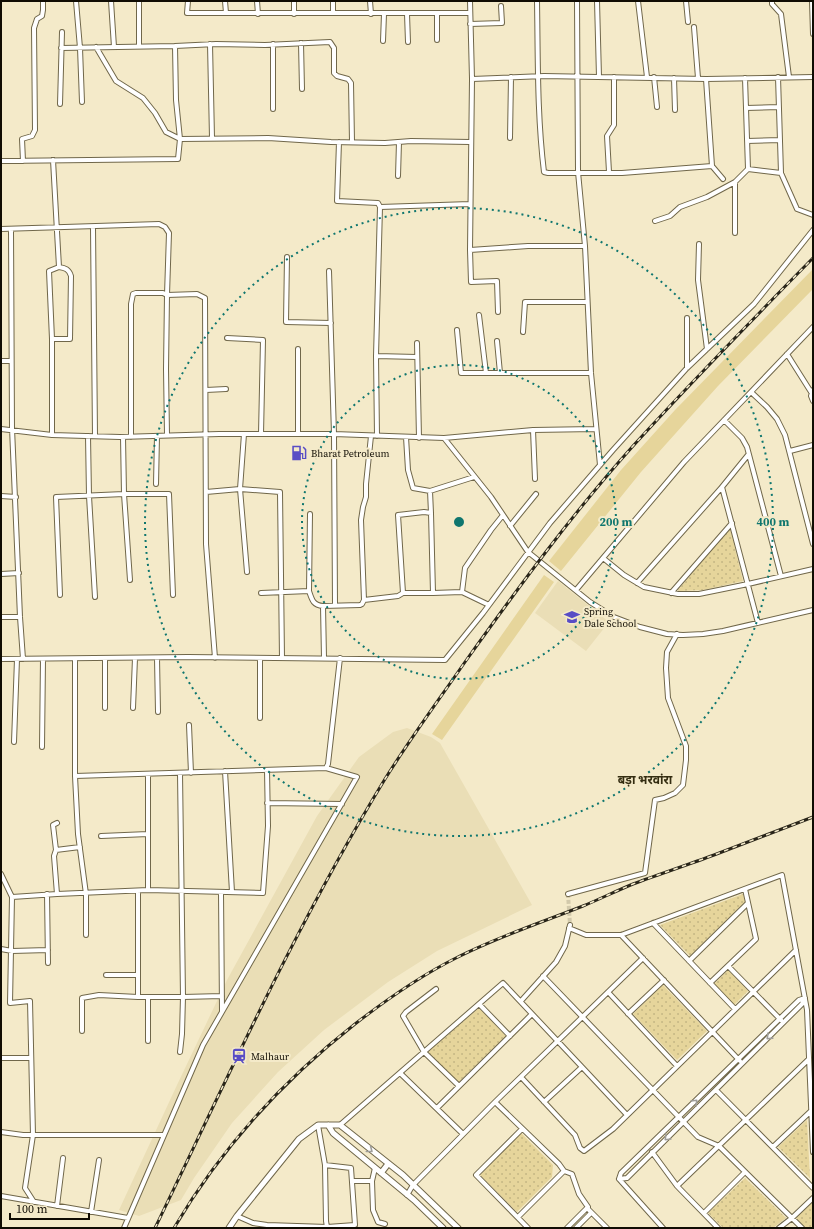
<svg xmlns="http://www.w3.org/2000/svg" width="814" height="1229" font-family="'Source Serif 4','Noto Sans Devanagari',serif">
<defs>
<pattern id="park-dots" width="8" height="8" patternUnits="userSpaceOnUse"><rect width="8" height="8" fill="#e6d59b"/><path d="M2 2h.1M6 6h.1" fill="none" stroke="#c4b684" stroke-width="1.8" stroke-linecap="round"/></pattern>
</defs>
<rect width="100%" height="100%" fill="#f4eac9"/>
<path fill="#eadeb6" d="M558,581L609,622L586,651L535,613Z
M407,728L431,737L440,743L532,905L437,951L388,982L324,1030L278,1072L232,1123L194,1178L181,1200L139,1216L119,1210L177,1085L227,980L317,816L359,757L393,732Z"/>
<path fill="#e6d59b" d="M813,269V289L718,386L641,472L561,571L549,561L621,470L675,410Z
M544,575L554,582L442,740L432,734Z"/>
<path fill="url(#park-dots)" d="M730,528L743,581L703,590L679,591L678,590Z
M743,894L745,902L690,956L660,925Z
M728,970L748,991L734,1005L714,984Z
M663,985L707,1031L677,1060L633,1014Z
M479,1008L506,1036L458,1083L428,1052Z
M807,1120L810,1178L778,1147Z
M521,1133L553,1165L552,1177L517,1212L480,1175Z
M745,1178L786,1218L773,1228H723L708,1213Z
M813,1202V1228H806L796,1218Z"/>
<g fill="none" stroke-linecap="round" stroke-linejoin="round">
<path stroke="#d2c9ab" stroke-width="4" stroke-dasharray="4 2" stroke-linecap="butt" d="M568,894L570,925"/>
<defs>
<path id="minor" d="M76,1L80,48L82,102
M111,1L114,47
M139,1V46
M188,1L187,13H470
M225,1L226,13
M257,1L258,14
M294,1V14
M333,1V13
M370,1L371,14
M470,1L472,79L544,76L706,79L813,77
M537,1C538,58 537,115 544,172L548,173H622L712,166
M577,1L578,172L585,246
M597,1L599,77
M638,1L647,77
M686,1L688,22
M772,1V4L781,14L789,77
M812,1L813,34
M407,14L408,42
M437,14V40
M470,24L502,23L501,6
M694,27L698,78
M383,41L384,14
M301,43L302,89
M210,44L212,138
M61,48L175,46
M654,77L657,107
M778,77L781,173
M674,78L675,110
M472,79L470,250L528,246H585L591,373L600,465
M706,79L712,166L723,179
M60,104L62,32
M746,108L779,107
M273,109V44
M510,138L511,77
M747,141L780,140
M339,142L337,201L378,203L380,207L376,356L377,436
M352,142L351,83L348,79L337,76L334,73V48L330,42L265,45L216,44L175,46L176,100L180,139L268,138L331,142L385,143L411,141L470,142
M1,161L178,159L180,139L166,132L155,113L143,98L116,81L96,47
M23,161L22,139L32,136L35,130L34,28L37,19L42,16L43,10V1
M748,169L781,173L797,209L813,215
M609,172L607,136L614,125V77
M398,176L399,142
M380,207L470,204
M655,221L670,216L680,207L707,197L735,182L748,169L745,78
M93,227L95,436
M1,229L159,224L165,227L169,233L167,295L197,294L205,298L206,544L215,658
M11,229L12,428L20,617L23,659
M735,233V182
M699,244L698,280L707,349
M470,250L471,282L497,281L498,312
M287,257L286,322L331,323
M329,271L334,434L335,605
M479,315L486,373
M457,330L461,373H591
M523,332L525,302H587
M227,338L263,340L261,434
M52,339H70L71,276C69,269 65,268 59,267
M497,341L500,373
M417,343L419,438
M787,354L811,392
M376,356L417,357
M1,361H11
M687,368V318
M206,390L226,389
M813,390L811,396L813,401
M751,392L767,407L777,419L785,435L813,544
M724,420L742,438L747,447L781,576
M1,429L52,435L120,437L219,434H334L444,438L491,497L528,552L590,602L614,617L640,627L667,634L683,635L703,634L723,631L813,610
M533,430L535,479
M244,434L240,489L247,572
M298,434V349
M52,435V339L49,271L59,267L53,160
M88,436L89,496L95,597
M371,436L366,484V497L363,507L361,520L364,600L398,596L403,593L398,515L424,512L431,513L433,593L462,592L465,568L491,530L503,515
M123,437L124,494L130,580
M131,437V304L133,294L136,293H163L167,295L166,369L167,435
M406,437L408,470L413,488L430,491L474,477
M444,438L533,430L595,429
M790,451L813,445
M156,484L157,436
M722,487L758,623
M430,491L431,513
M206,492L240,489L280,492L282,658
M1,496L16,497
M510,526L536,494
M603,558L624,575L644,587L678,594H699L748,584L813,569
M1,574L19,573
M637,583L722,487L748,455
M576,590L684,462L813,327
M309,591C312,600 313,605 323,606
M462,592L489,605
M261,593L309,591L310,514
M403,593H433
M671,593L732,523
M60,595L56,497L124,494H169L173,595
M1,617H20
M157,658L158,712
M260,658V718
M324,658L323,606L360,605L362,604L364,600
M1,659L188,657L445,660L483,613L550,523L613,450L687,368L754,304L813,230
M75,659V776L326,768L328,764L340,658
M105,708V659
M133,708L135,658
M189,725L191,773
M14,742L17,659
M42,747L43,659
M225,771L232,892
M180,773L183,997L222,996
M75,776L78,834L86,894V935
M267,803L342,804
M101,836L148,834
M80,847L56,850L54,856L57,894L148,890V774
M56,850L53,825L57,823
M1,874L12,897L10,1003L30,1001L33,1135L25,1188L34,1202
M148,890L263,893L268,826L267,770
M138,891V997H183L182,1034L180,1052
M221,892L222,1011
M47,894L48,963
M568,894L645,873L655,800L664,798L675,793L683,785L686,760V746L668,698L666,668L667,652L677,634
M12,897L57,894
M653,923L735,1009
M569,928L586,935H621L782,875L807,1010L813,1152
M621,935L740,1061
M1,949L12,951L48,950
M689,961L748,903
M728,966L781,1020
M106,975H138
M543,976L698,1137L719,1146L802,1228
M710,983L756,939L745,889
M436,989L406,1012L403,1016L424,1052L459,1086
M608,992L677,1066
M521,1001L556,962L565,946L570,925
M479,1004L510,1036
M628,1014L664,980
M82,1031V998L99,995L138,997
M148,1041V997
M1,1058H31
M400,1073L463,1134
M521,1077L575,1135L580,1148L584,1151L613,1129L796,950
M716,1090L813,1188
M495,1102L559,1164L564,1171L572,1174L579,1194L588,1207L567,1228
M544,1102L582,1067L627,1115
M437,1108L532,1014
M318,1125L325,1165L326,1221L327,1227
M340,1125L503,983L582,1067
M522,1129L476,1175L528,1228
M1,1132L23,1135H164
M773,1147L811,1111
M652,1152L677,1186L718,1228
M375,1168L372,1181L373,1210L378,1222L385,1224
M619,1179L627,1178L802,1004L804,1000
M619,1179L621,1173L799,1000L805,998
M619,1179L663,1228
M352,1181H372
M677,1186L809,1059
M407,1195L413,1185L495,1102L643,958
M1,1196L128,1218
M57,1206L63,1158
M587,1208L607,1228
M91,1212L99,1160
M704,1213L745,1172
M237,1216L253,1223L267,1225L327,1227L355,1225L351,1168L325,1165
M518,1217L564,1171
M124,1228L203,1045L357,777L326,768
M576,1228L591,1213
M779,1228L792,1218L813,1198"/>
<path id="tertiary" d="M328,1125L333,1133L414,1200L443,1228
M381,1173L388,1164
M229,1228L237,1216L299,1139L318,1125H340L403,1175L458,1228"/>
</defs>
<use href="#minor" stroke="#70674a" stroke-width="6"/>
<use href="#tertiary" stroke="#70674a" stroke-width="7"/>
<use href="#minor" stroke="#fff" stroke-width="4"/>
<use href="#tertiary" stroke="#fff" stroke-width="5"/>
<defs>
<path id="rail" d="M155,1228C228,1077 297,923 385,779C410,739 438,701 465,662C518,588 572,514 633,446C691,382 752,320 813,258
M174,1228C222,1147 281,1082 355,1024C386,1000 420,976 456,958C497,937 540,923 583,906C600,899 616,891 633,884C660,874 687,865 714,855C747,842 780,830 813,817"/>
</defs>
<use href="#rail" stroke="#292519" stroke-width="3"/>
<use href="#rail" stroke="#f4eac9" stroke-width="1.5" stroke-dasharray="4.5" stroke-linecap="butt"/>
</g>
<defs><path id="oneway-chevron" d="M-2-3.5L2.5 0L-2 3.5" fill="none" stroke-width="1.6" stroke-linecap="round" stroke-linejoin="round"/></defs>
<g stroke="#9f9e9a">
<use href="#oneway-chevron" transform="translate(769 1037) rotate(136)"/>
<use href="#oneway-chevron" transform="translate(695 1102) rotate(-45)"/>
<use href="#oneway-chevron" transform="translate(667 1138) rotate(135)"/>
<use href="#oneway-chevron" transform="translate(370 1150) rotate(38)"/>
</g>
<g fill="none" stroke="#0f766e" stroke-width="2" stroke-dasharray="2 4">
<circle cx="459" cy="522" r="157"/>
<circle cx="459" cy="522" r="314"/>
</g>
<defs>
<symbol id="fuel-bare" viewBox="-9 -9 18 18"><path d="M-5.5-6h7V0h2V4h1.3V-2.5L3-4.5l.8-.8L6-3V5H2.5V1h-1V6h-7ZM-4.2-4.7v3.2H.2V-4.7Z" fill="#594dc5" stroke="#f4eac9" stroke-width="2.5" paint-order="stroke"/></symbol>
<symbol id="school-bare" viewBox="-9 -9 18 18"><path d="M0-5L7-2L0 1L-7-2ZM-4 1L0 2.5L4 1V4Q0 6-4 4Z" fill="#594dc5" stroke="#f4eac9" stroke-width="2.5" paint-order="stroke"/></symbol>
<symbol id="station-bare" viewBox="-9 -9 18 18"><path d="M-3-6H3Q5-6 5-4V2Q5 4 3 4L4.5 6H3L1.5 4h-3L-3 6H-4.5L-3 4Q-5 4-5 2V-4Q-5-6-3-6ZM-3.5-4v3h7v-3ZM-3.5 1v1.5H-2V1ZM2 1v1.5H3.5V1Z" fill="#594dc5" stroke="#f4eac9" stroke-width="2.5" paint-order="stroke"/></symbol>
</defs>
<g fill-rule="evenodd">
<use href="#fuel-bare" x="288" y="442" width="22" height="22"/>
<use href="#school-bare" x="561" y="606" width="22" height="22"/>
<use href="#station-bare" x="228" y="1045" width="22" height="22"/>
</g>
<g text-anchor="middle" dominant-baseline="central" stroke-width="4" stroke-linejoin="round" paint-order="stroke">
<g font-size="10" fill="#100c03" stroke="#f4eac9" text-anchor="start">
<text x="311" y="453">Bharat Petroleum</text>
<text x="584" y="611">Spring<tspan x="584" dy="12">Dale School</tspan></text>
<text x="251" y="1056">Malhaur</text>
</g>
<g font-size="12" font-weight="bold" fill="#342d11" stroke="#f4eac9">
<text x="645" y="780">बड़ा भरवांरा</text>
</g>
</g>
<circle cx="459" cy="522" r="6" fill="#0f766e" stroke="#f4eac9" stroke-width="2"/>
<g font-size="12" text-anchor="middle" font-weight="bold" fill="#0f766e" stroke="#f4eac9" stroke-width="4" stroke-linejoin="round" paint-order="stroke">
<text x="616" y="526">200 m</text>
<text x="773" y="526">400 m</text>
</g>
<rect width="814" height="1229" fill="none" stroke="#100c03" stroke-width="4"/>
<path d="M10 1213v6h79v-6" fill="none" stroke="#100c03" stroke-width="2"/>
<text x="16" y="1213" font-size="12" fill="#100c03" stroke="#f4eac9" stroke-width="3" paint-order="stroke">100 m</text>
</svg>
